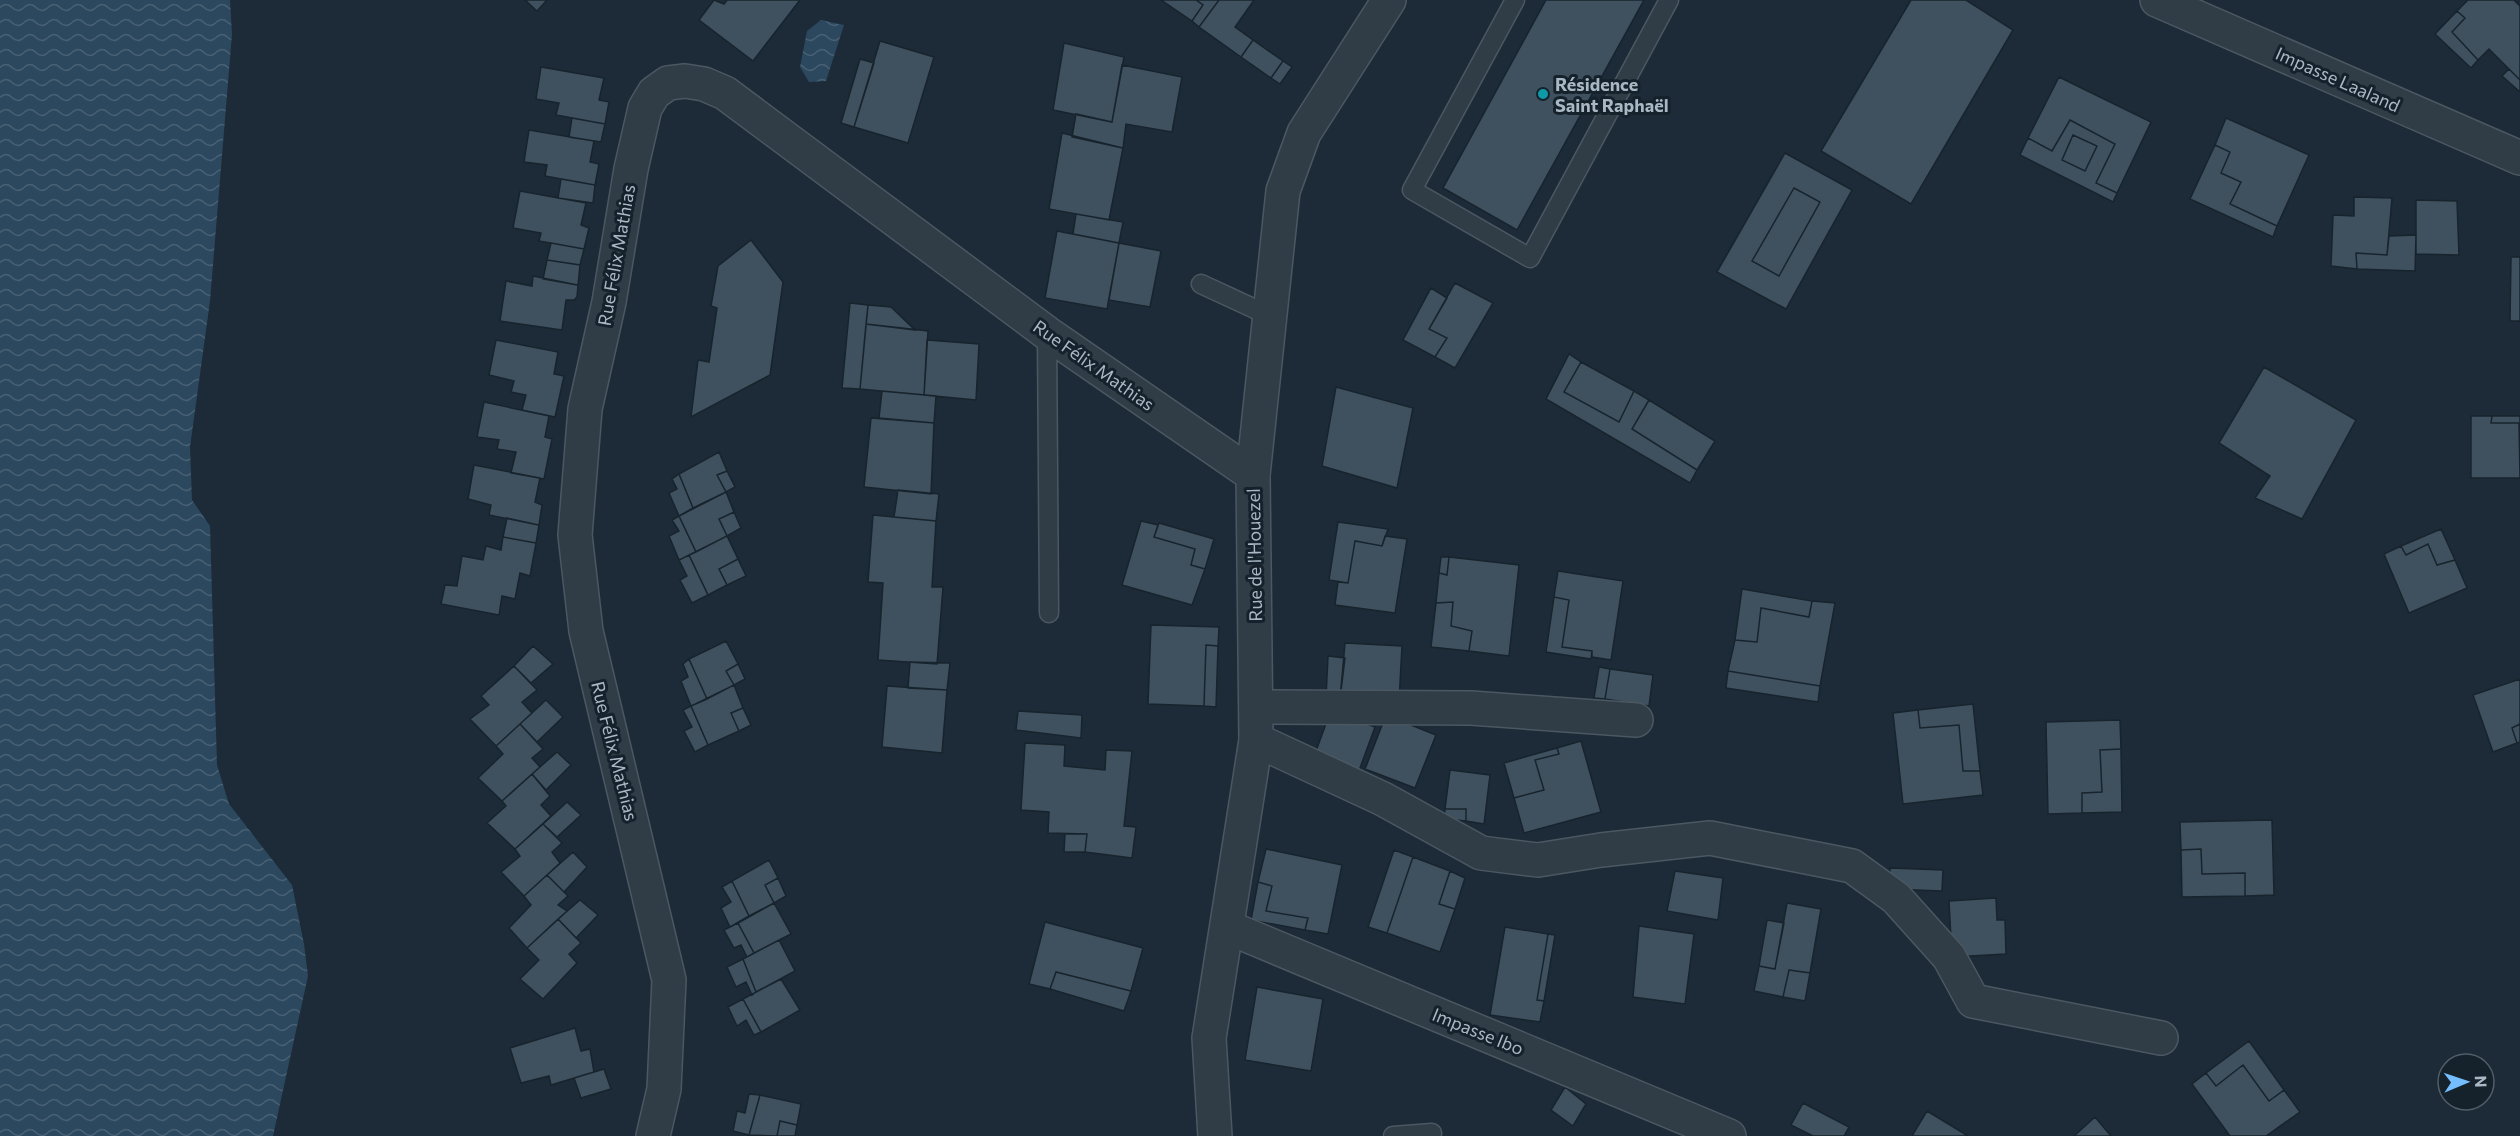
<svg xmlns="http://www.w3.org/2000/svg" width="2520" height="1136" font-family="Commissioner,sans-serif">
<defs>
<pattern id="water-waves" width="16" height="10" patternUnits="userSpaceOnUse" patternTransform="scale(1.5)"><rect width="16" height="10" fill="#2c485e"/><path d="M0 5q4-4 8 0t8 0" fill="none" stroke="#486074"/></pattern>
</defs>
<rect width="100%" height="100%" fill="#1c2b37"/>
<path fill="url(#water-waves)" d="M0,0H230L232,34L210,301L190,447L192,500L210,526L217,765L229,804L292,885L304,944L308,976L273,1136H0Z
M821,20L844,25L826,81L809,82L800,67L807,31Z"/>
<path fill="#3f515f" stroke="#18242d" stroke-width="1.5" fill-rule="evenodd" d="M525,0H547L537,11Z
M714,0L724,4L727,0H800L753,61L699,20Z
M1161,0H1196L1203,5L1192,21Z
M1196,0H1219L1199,27L1192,21L1203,5Z
M1219,0H1254L1235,27L1253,40L1241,57L1199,27Z
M1546,0H1644L1517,230L1443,188Z
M1911,0H1966L2013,30L1911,204L1821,151Z
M2468,0H2514L2520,6V80L2489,49L2478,60L2452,32L2465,18L2457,11Z
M2457,11L2465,18L2452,32L2478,60L2471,68L2435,34Z
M1253,40L1283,61L1271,78L1241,57Z
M880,41L934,57L908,143L854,127Z
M1064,43L1124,57L1112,122L1053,110Z
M860,59L874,63L854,127L841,123Z
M1283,61L1292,67L1280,84L1271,78Z
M1122,65L1182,77L1172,132L1126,124L1123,148L1072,137L1076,114L1112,122Z
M541,67L604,78L599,100L609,102L605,124L556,115L559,103L536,99Z
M2509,69L2520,80V92L2502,76Z
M2059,77L2151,122L2117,193L2096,183L2115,144L2070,120L2052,151L2028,138Z
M572,118L605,124L601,142L569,137Z
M2226,118L2309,155L2277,226L2230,204L2241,182L2221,173L2230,152L2215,145Z
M2070,120L2115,144L2096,183L2117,193L2113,202L2020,155L2028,138L2052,151ZM2073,135L2097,146L2085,171L2062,160Z
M529,130L594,141L590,162L599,164L595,185L545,176L547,165L524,162Z
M1062,133L1123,148L1109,220L1049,209Z
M2073,135L2097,146L2085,171L2062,160Z
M2215,145L2230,152L2221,173L2241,182L2230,204L2277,226L2273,237L2190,199Z
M1785,153L1852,190L1786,309L1717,272ZM1794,188L1820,202L1779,276L1752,261Z
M561,179L595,185L593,203L558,198Z
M1794,188L1820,202L1779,276L1752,261Z
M520,191L586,203L581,225L589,228L584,249L539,241L541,233L513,228Z
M2354,197L2392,198L2387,255L2356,253L2357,269L2331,266L2333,215L2354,216Z
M2416,200L2457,201L2459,255L2416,254Z
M1076,214L1123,222L1119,243L1073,234Z
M1057,231L1119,243L1107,309L1045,298Z
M2416,235L2415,271L2357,269L2356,253L2387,255L2389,236Z
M751,240L783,282L770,375L691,417L698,360L709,362L717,308L711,306L718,266Z
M551,243L584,249L580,265L547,260Z
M1119,243L1161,251L1150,307L1109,300Z
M2511,257H2520V321H2510Z
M547,260L580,265L578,285L543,279Z
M533,276L578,285L577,297L574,300H566L562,330L500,321L506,281L532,286Z
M1455,283L1493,303L1455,368L1435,357L1447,338L1429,329Z
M1431,288L1447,298L1429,329L1447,338L1435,357L1403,340Z
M850,303L868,305L860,389L842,388Z
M868,305L891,307L915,330L866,324Z
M866,324L928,331L924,395L860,389Z
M496,340L558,352L554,374L564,376L555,417L522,410L526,395L511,392L514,381L489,375Z
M927,340L979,344L976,400L924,395Z
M1569,354L1581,362L1564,392L1619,422L1634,391L1649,400L1632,429L1697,470L1690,483L1546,399Z
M1581,362L1634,391L1619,422L1564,392Z
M2264,367L2356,420L2302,519L2255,498L2270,476L2219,443Z
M1336,387L1413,408L1397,488L1322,466Z
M882,391L936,396L934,423L879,418Z
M1649,400L1715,441L1697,470L1632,429Z
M484,402L549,416L545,437L552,439L544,479L511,473L516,452L497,449L499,440L477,437Z
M2471,416H2492L2491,423H2519L2520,478H2471Z
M2492,416H2520V450L2519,423H2491Z
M871,418L934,423L931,494L864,487Z
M719,452L727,471L717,475L726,492L693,508L679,474Z
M474,465L540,478L535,502L542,505L539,525L489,515L491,505L468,499Z
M727,471L735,487L726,492L717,475Z
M679,474L693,508L679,516L669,493L677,489L672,479Z
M898,490L939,494L936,521L894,517Z
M726,492L734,512L719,519L727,536L696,552L679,516Z
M734,512L741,528L727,536L719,519Z
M873,515L936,521L932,587H943L937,664L878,660L883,583L868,582Z
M679,516L696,552L679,560L669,536L679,531L672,520Z
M507,518L539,525L536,543L503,537Z
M1141,521L1158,525L1154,537L1195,549L1191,565L1205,569L1192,605L1122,585Z
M1338,522L1388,529L1382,546L1355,541L1348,583L1329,580Z
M1159,523L1214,539L1205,569L1191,565L1195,549L1154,537Z
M2441,529L2455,560L2437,565L2428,544L2406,555L2401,546Z
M727,536L738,559L719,569L727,585L708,595L689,555Z
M1385,536L1407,539L1395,613L1335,605L1338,582L1348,583L1355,541L1382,546Z
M503,537L536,543L530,576L520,573L515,599L502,596L499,615L441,604L445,585L457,586L462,556L483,560L486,546L501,550Z
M2428,544L2437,565L2455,560L2467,588L2409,613L2384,554L2401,546L2406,555Z
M689,555L708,595L692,603L680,580L687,576L679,560Z
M1441,557H1449L1447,575L1439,573Z
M1449,557L1519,565L1509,656L1469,651L1472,631L1451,626L1453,602L1436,603L1439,573L1447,575Z
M738,559L746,576L727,585L719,569Z
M1558,571L1623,581L1611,660L1592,657V651L1562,647L1569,600L1554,597Z
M1742,589L1812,601L1809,617L1761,608L1757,642L1735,640Z
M1554,597L1569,600L1562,647L1592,651L1591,659L1546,652Z
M1812,601L1835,603L1820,686L1728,671L1735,640L1757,642L1761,608L1809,617Z
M1453,602L1451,626L1472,631L1469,651L1431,647L1436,603Z
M1151,625L1219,627L1218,646L1206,645L1204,706L1148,704Z
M726,641L738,664L726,671L734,685L707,699L689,659Z
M1345,643L1402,646L1399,702L1340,699Z
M1206,645L1218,646L1216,707L1204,706Z
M533,646L553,664L531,683L514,666Z
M1328,656L1345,658L1340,699L1326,698Z
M689,659L707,699L691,706L681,681L688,677L683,664Z
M910,662L950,663L947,690L908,688Z
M738,664L745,679L734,685L726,671Z
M514,666L537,690L522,702L532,713L496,746L470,719L489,705L481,696Z
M1599,667L1610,669L1605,699L1594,698Z
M1610,669L1653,675L1649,706L1605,699Z
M1728,671L1820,686L1818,702L1726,688Z
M2520,679V724L2512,728L2517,743L2493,752L2473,695Z
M734,685L743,708L731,713L739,731L708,745L691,706Z
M887,686L947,690L942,753L882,747Z
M546,700L563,717L537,742L520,724Z
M1973,704L1980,771H1963L1959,725L1920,728L1918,710Z
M691,706L708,745L695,752L684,731L692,727L683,710Z
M743,708L751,725L739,731L731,713Z
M1331,710L1375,727L1356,779L1312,762Z
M1918,710L1920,728L1959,725L1963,771H1980L1983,795L1903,804L1893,713Z
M1018,711L1082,715L1081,738L1016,730Z
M1386,715L1436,735L1415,788L1365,769Z
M2120,720L2121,749L2100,750L2102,792L2082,793V813L2048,814L2046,722Z
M520,724L543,749L532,758L540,767L502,801L478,778L503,754L496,746Z
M2520,724V742L2517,743L2512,728Z
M1581,741L1601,812L1524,833L1514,798L1544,790L1535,760L1559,754L1557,748Z
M1025,743L1065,745L1064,766L1105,770L1106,750L1132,751L1124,826L1136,827L1132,858L1085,852L1087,834L1048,833L1049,812L1021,810Z
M1557,748L1559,754L1535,760L1544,790L1514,798L1504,763Z
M2121,749L2122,812L2082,813V793L2102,792L2100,750Z
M557,752L571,765L546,790L532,774Z
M1450,770L1490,775L1484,824L1466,821V809H1445Z
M532,774L550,796L541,805L551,816L515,849L487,823L506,806L502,801Z
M567,802L581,815L557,837L543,824Z
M1445,809H1466V821L1444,819Z
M2272,820L2274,895L2245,896V873L2202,874L2201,849L2181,850L2180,822Z
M543,824L562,843L552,852L560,863L524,896L501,872L520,856L515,849Z
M1065,834H1087L1085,852H1064Z
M1266,849L1342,865L1328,934L1305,930L1308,918L1266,911L1272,886L1258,882Z
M2201,849L2202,874L2245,873V896L2182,897L2181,850Z
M1394,850L1413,857L1387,933L1368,927Z
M573,852L587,867L564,892L547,875Z
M1413,857L1450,871L1439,904L1455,909L1440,952L1387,933Z
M769,860L778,878L765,885L774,903L749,916L732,881Z
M1890,868L1943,870L1942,891L1889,889Z
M1450,871L1465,878L1455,909L1439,904Z
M1675,871L1723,878L1718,920L1667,911Z
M547,875L568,896L558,905L567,911L527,948L509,928L531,905L524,896Z
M778,878L786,896L774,903L765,885Z
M732,881L749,916L730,927L721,908L731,902L722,887Z
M1258,882L1272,886L1266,911L1308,918L1305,930L1251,920Z
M1996,898L1997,920H2005L2006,954L1952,957L1949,901Z
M580,900L598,915L576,938L558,919Z
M774,903L791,934L754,953L738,923Z
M1787,903L1821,909L1810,973L1789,970L1783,997L1754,991L1759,966L1775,969Z
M558,919L581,943L569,954L577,963L543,999L520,979L539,960L527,948Z
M1767,920L1784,923L1775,969L1759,966Z
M1045,922L1143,948L1131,991L1056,972L1050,989L1029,984Z
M738,923L754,953L747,957L741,945L734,948L724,930Z
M1639,926L1694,934L1685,1004L1633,997Z
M1505,927L1548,934L1537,1000L1544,1001L1540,1022L1490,1015Z
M1548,934L1555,935L1544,1001L1537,1000Z
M779,940L795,971L756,992L743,959Z
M743,959L756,992L752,995L746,982L736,987L727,967Z
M1789,970L1810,973L1805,1001L1783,997Z
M1056,972L1131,991L1124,1011L1050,989Z
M781,979L800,1010L761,1032L743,999Z
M1257,987L1323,999L1311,1071L1245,1060Z
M743,999L761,1032L754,1035L746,1020L737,1026L728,1007Z
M575,1028L581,1051L590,1049L594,1072L551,1085L549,1076L521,1083L510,1048Z
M2249,1041L2284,1090L2269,1101L2243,1065L2216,1086L2206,1073Z
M2243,1065L2269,1101L2284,1090L2300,1112L2266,1136H2230L2192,1084L2206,1073L2216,1086Z
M604,1069L611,1089L581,1098L574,1078Z
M1565,1087L1586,1104L1573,1126L1551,1110Z
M749,1094L760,1095L749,1135L733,1131L737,1111L745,1113Z
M760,1095L801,1104L797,1125L780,1121L777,1136L749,1135Z
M1803,1103L1849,1127L1844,1136H1813L1791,1125Z
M1927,1111L1968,1136H1912Z
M2095,1117L2111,1136H2074Z
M780,1121L797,1125L795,1136H777Z"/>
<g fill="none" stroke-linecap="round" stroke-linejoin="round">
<defs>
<path id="service" d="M1515,0L1412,190L1530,258L1669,0
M1201,284L1270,316
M1047,333L1049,613
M1393,1136L1432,1133"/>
<path id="minor" d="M2157,0L2520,158
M1256,707L1471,708L1636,720
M1256,740L1383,799L1481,853L1538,860L1601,850L1710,838L1852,866L1896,898L1949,957L1973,1001L2161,1038
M1227,927L1729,1136
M653,1136L664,1089L669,980L586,631L575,535L585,409L609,302L631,169L645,108L654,93L668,83L685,81L704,84L725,93L1047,333L1253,475"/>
<path id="tertiary" d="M1215,1136L1209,1038L1256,740L1253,475L1283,191L1304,133L1389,0"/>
</defs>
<use href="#service" stroke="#4b5862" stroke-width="21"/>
<use href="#minor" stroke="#4b5862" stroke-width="36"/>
<use href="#tertiary" stroke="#4b5862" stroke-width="36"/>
<use href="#service" stroke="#303d47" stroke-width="18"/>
<use href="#minor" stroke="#303d47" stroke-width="33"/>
<use href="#tertiary" stroke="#303d47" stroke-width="33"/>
</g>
<circle fill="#0f9aa8" stroke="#16222b" stroke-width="2" cx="1543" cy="94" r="6"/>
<g text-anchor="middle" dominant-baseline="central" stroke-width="6" stroke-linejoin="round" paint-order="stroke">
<g font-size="18" fill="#a9b8c5" stroke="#16222b">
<text transform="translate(2338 79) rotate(24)">Impasse Laaland</text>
<text transform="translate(616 255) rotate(-80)">Rue Félix Mathias</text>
<text transform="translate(1094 365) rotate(35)">Rue Félix Mathias</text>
<text transform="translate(1254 555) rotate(-91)">Rue de l'Houezel</text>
<text transform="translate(615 751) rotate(76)">Rue Félix Mathias</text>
<text transform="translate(1478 1031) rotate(22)">Impasse Ibo</text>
</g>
<g font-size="18" font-weight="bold" fill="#a9b8c5" stroke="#16222b" text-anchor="start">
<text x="1555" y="84">Résidence<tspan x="1555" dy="21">Saint Raphaël</tspan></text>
</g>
</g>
<g transform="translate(2466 1082) rotate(88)"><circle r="28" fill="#16222b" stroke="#515e69" stroke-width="1.5"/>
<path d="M0-4.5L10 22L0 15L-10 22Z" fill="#74bdff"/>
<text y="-9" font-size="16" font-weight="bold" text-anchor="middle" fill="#a9b8c5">N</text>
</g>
</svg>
